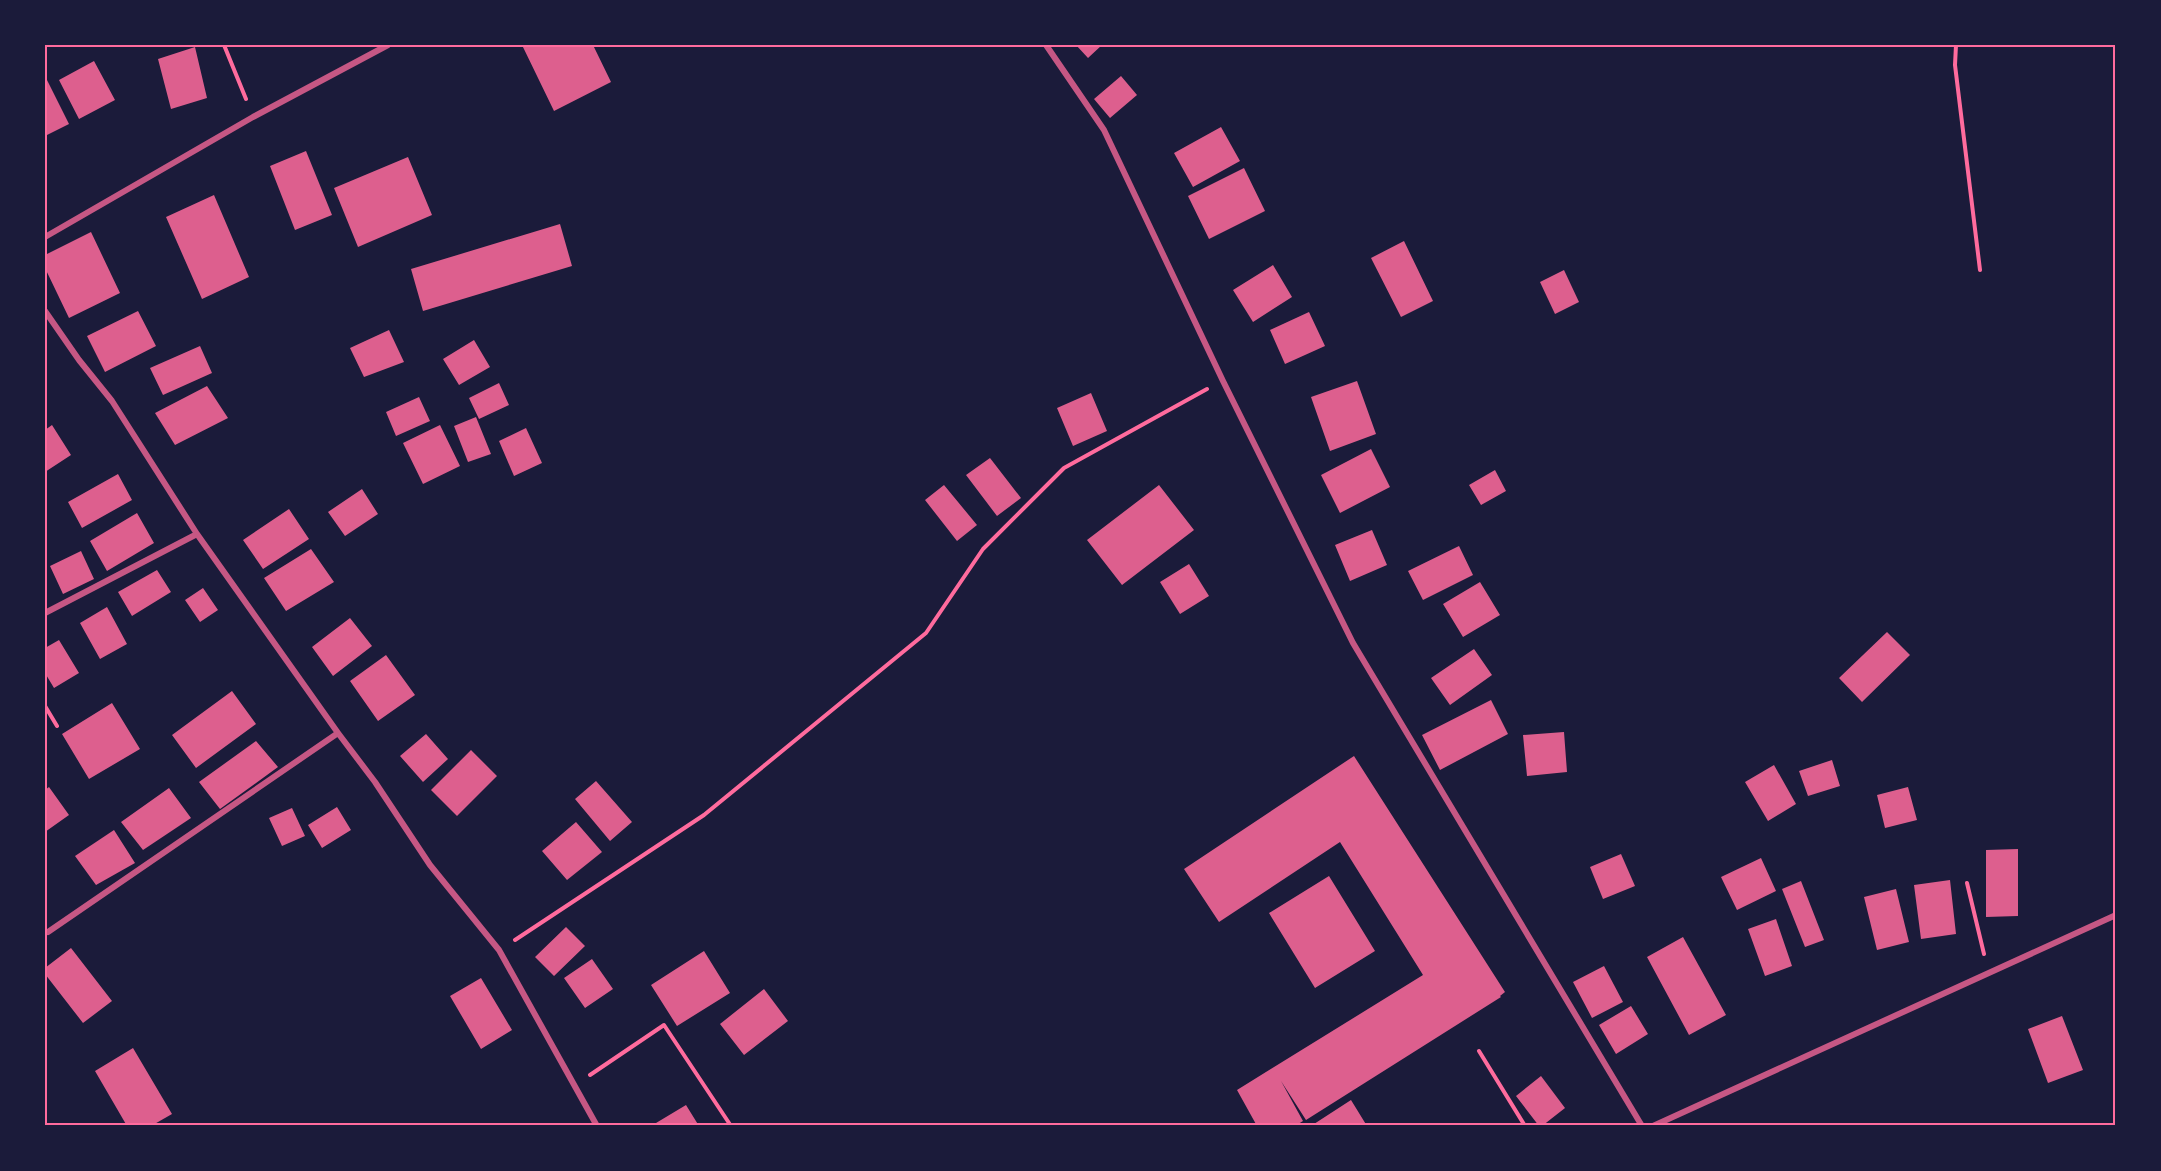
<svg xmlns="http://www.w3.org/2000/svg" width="2161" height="1171" font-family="'Fira Sans',sans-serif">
<rect width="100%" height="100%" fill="#1b1b3a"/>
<path fill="#dd5f8e" d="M522,45H593L611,82L554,111Z
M1076,45H1102L1088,58Z
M195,47L207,98L171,109L158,59Z
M94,61L115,100L79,119L59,80Z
M45,76L69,124L45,136Z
M1121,76L1137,95L1110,118L1094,99Z
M1221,127L1240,161L1193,187L1174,153Z
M306,151L332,215L295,230L270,166Z
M408,157L432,215L358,247L334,188Z
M1244,168L1265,211L1209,239L1188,196Z
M214,195L249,277L202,299L166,217Z
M560,224L572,266L423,311L411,269Z
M91,232L120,293L69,318L45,268V255Z
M1404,241L1433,301L1401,317L1371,258Z
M1273,265L1292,297L1253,322L1233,290Z
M1564,270L1579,302L1555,314L1540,282Z
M138,311L156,346L105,372L87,336Z
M1309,312L1325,346L1285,364L1270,330Z
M389,330L404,362L364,377L350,348Z
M474,340L490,367L459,385L443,359Z
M200,346L212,373L163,395L150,368Z
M1357,381L1376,434L1330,451L1311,397Z
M499,383L509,405L479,419L469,398Z
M207,386L228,418L175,445L155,413Z
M1091,393L1107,431L1073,446L1057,408Z
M419,397L430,421L396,436L386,412Z
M476,417L491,454L468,462L454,426Z
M52,425L71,455L45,472V430Z
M440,425L460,466L423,484L403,443Z
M526,428L542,463L514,476L499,441Z
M1371,449L1390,487L1340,513L1321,475Z
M990,458L1021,498L997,516L966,475Z
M1495,470L1506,491L1481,505L1469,485Z
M118,474L132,500L82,528L68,502Z
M944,485L977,525L957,541L925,500Z
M1159,485L1194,530L1122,585L1087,540Z
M362,489L378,514L345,536L328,512Z
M289,509L309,539L263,569L243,540Z
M137,513L154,543L107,571L90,541Z
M1372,530L1387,565L1350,581L1335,545Z
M1459,546L1473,575L1423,600L1408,571Z
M311,549L334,582L286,611L264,578Z
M81,551L94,579L63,594L50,566Z
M1189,564L1209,596L1180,614L1160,582Z
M157,570L171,592L132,616L118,592Z
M1480,582L1500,615L1463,637L1443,604Z
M203,588L218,610L200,622L185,600Z
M107,607L127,644L100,659L80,623Z
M350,618L372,646L333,676L312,647Z
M1887,632L1910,655L1862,702L1839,678Z
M59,640L79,673L54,688L45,673V648Z
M1474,649L1492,675L1450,705L1431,678Z
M386,655L415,695L378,721L350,681Z
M232,691L256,724L196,768L172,735Z
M1491,700L1508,734L1440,770L1422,735Z
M112,703L140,749L89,779L62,734Z
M1564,732L1567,772L1527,776L1523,735Z
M426,734L448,759L423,782L400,756Z
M256,741L278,767L220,809L199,782Z
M471,750L497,776L457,816L431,790Z
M1354,756L1505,992L1500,996L1501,997L1306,1120L1281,1081L1303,1121L1295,1126H1257L1237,1090L1423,975L1340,842L1219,922L1184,869Z
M1832,760L1840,786L1808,796L1799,771Z
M1774,765L1796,804L1768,821L1745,782Z
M596,781L632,822L610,841L575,799Z
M49,787L69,815L45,832V790Z
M1908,787L1917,820L1885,828L1877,795Z
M169,788L191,818L143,850L121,822Z
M337,807L351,830L322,848L308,825Z
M292,808L305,836L282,846L269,818Z
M576,822L602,852L567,880L542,851Z
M114,830L135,863L96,885L75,856Z
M2018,849V916L1986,917V850Z
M1621,854L1635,886L1603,899L1590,867Z
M1761,858L1776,891L1737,910L1721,877Z
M1329,876L1375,951L1315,988L1269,913Z
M1950,880L1956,934L1921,939L1914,885Z
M1801,881L1824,940L1805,947L1782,889Z
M1896,889L1909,942L1877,950L1864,897Z
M1776,919L1792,966L1765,976L1748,929Z
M566,927L585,946L554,976L535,957Z
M1683,937L1726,1015L1689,1035L1647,957Z
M71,948L112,1001L83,1023L45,974V968Z
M704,951L730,993L677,1026L651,985Z
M592,959L613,989L585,1008L564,978Z
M1604,966L1623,1002L1592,1018L1573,982Z
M481,978L512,1030L481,1049L450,996Z
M764,989L788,1021L744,1055L720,1024Z
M1631,1006L1648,1034L1616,1054L1599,1025Z
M2062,1016L2083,1070L2048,1083L2028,1029Z
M133,1048L172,1114L151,1126H127L95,1071Z
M1541,1076L1565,1108L1542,1126H1539L1516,1096Z
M1351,1100L1367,1126H1315L1314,1124Z
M686,1105L699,1126H651Z"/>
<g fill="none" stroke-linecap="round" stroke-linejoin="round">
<path stroke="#ff6b9d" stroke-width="4" d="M224,45L246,99
M1956,45L1955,65L1980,270
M45,706L57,726
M1967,883L1984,954
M515,940L704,815L926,633L983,549L1064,468L1207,389
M1479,1051L1525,1126
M590,1075L664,1025L731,1126"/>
<path stroke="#c65784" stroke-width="6" d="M1046,45L1104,130L1223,381L1353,643L1642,1126
M45,237L253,117L388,45
M45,311L79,360L112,401L197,534L338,733L375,782L430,865L499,950L597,1126
M45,613L197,534
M48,932L338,733
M1653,1126L2116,915"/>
</g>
<rect width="2161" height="1171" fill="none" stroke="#1b1b3a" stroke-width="93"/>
<rect x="46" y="46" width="2068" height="1078" fill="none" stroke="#ff6b9d" stroke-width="2"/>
</svg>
